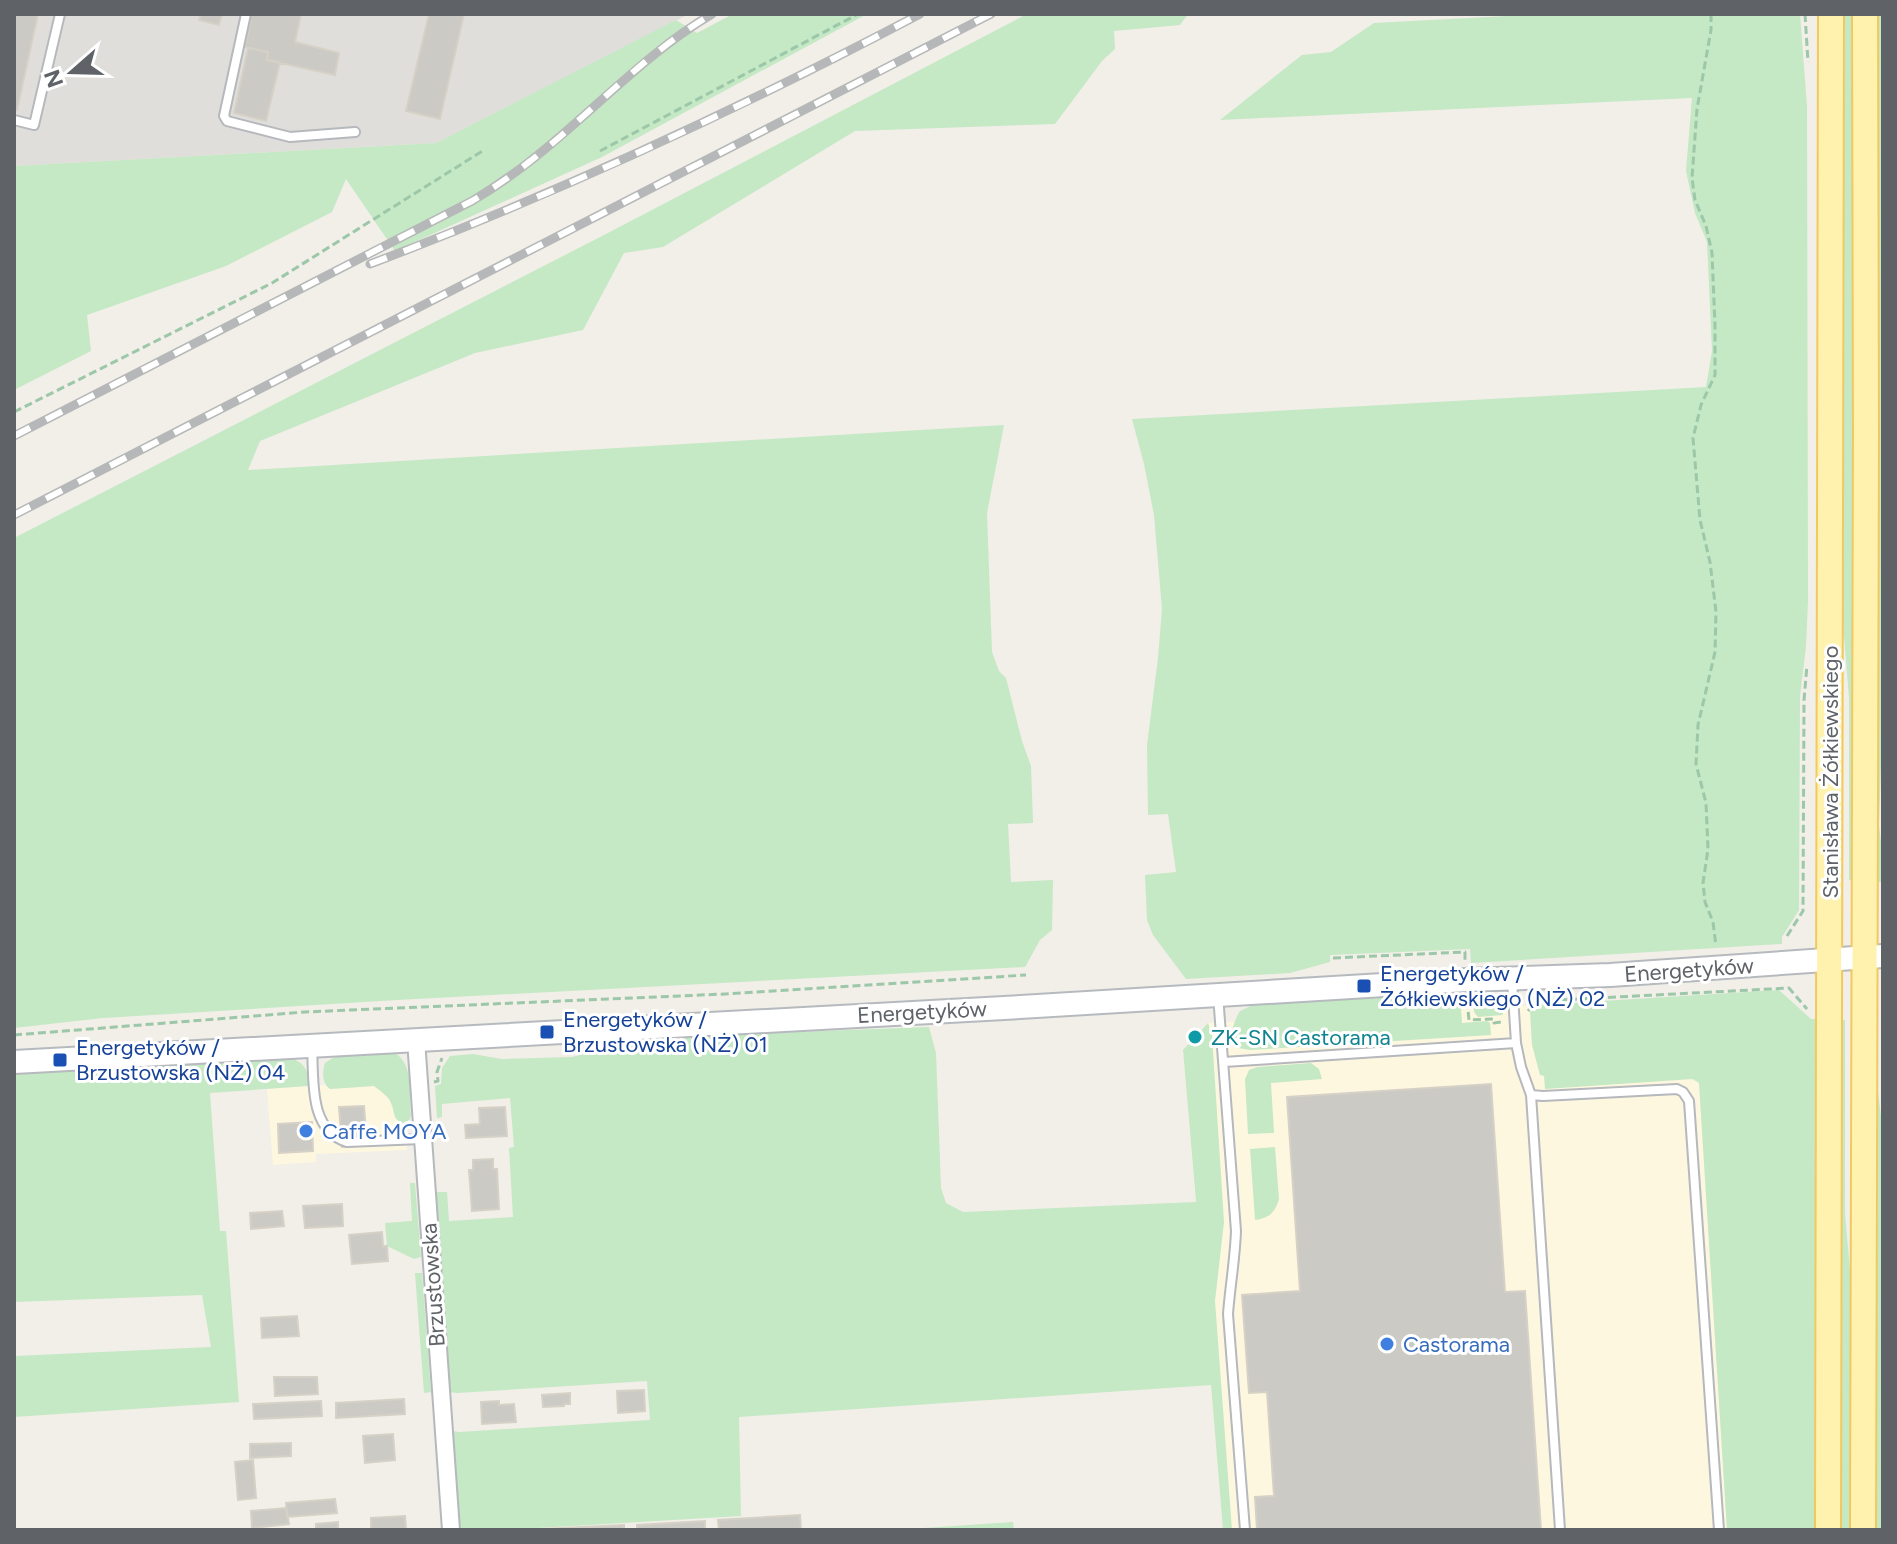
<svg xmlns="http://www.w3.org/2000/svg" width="1897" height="1544" font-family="Figtree,sans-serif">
<rect width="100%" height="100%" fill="#f1efe8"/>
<path fill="#fef7e0" d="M1538,1005L1534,1008L1699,1083L1727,1530H1223L1183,1050L1208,1023Z
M325,1085L330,1089L374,1086L389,1098L399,1123L404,1124L407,1150L316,1154V1162L273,1165L267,1089Z"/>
<path fill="#e0deda" d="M14,14H689L436,143L14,166Z"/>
<path fill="#c5e8c5" d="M733,14H867L602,157L395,251L346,179L332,212L226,266L87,315L91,351L14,390V166L436,143L676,20L697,33Z
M1027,14H1188L1180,25L1114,31L1115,49L1102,61L1055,124L855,131L663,247L624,253L583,330L475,353L260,441L248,470L1004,425L987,513L992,652L999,671L1006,678L1022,741L1031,766L1033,823L1008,824L1011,882L1053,880L1052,930L1040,940L1025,967L397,1000L103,1018L14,1028V538L604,235Z
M1546,14H1800L1807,106L1808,600L1806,647L1800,696L1799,910L1782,937V944L1471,963L1470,949L1330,955V962L1290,973L1186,979L1153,935L1147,920L1145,875L1176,872L1168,814L1148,815L1147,745L1158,658L1162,609L1154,515L1144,464L1132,419L1706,387L1712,351L1707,242L1695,213L1686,171L1692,98L1220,120L1302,55L1331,52L1374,23Z
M1841,14H1854V880H1849V698L1842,611Z
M1877,14H1883V707L1879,826L1883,857V882H1874Z
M1779,990L1811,1019H1820L1817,1530H1727L1699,1083L1693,1079L1545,1089L1544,1076L1540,1075L1532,1045L1530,1012L1538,1005Z
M1473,993C1492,993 1500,994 1503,1015L1478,1017L1474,1012Z
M1460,994L1462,1023L1487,1021L1490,1023L1491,1035L1250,1050L1238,1048C1228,1036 1233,1023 1240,1011L1255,1004Z
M1841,1020H1845V1214L1853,1304V1530H1838Z
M1208,1023L1212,1035L1224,1222L1215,1301L1232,1530H1223L1211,1385L739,1417L741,1516L504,1530H460L452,1431L460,1432L650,1420L647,1381L457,1393L450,1392L434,1192H447L449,1221L513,1217L509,1148L514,1147L510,1098L442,1104V1117L437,1118L435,1086L441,1084L442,1068L450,1056L473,1054L502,1059L572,1057L614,1046V1039L929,1027L936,1053L941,1188L946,1203L963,1212L1196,1202L1183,1050Z
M390,1051C415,1059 409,1094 411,1115L410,1119L404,1124C391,1119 396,1112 390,1101C387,1095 380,1091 374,1086L330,1089C322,1083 322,1072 325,1063L337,1055Z
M291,1058C305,1063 309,1071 308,1086L210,1093L220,1231H226L239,1402L14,1417V1353L15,1356L211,1347L202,1295L14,1302V1073Z
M1311,1063L1319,1069L1322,1079L1271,1083L1274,1133L1248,1134L1245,1079L1249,1070L1257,1067Z
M1875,1068L1883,1133V1530H1873Z
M1275,1147L1279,1199C1275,1213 1269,1218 1255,1220L1250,1149Z
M410,1183H415L421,1257L414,1259L387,1246L385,1223L412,1221Z
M415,1273H422L431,1392L424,1393Z
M1013,1522L1014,1530H894Z"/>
<path fill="#cccac5" stroke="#d6d1c6" stroke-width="2" d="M14,14H38L17,110L14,109Z
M201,14H222L219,25L199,20Z
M252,14H301L295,42L339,53L335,75L267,60L268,52L245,47Z
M429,14H464L440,119L406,111Z
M248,48L268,52L267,60L280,62L266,121L234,113Z
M1491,1084L1505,1292L1525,1291L1541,1530H1257L1255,1497L1274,1496L1267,1392L1249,1393L1242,1295L1300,1291L1287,1097Z
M364,1106L367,1145L342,1147L339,1107Z
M505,1107L507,1136L466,1138L465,1125L480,1124L479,1108Z
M312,1122L313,1151L279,1153L278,1124Z
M493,1159V1169H497L499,1209L472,1211L469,1170H473V1160Z
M342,1204L343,1226L305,1228L303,1206Z
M282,1211L284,1226L251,1229L250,1213Z
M382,1232L383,1246H387L388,1261L352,1264L349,1235Z
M297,1316L299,1336L262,1338L261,1318Z
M274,1377H317L318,1394L275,1396Z
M644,1390L645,1411L618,1413L617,1391Z
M570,1393V1404H564V1406L543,1407L542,1395Z
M404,1399L405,1414L336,1418V1403Z
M321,1401L322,1416L254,1419L253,1404Z
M499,1401V1405L514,1404L516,1422L482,1424L481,1402Z
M393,1434L395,1460L365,1463L363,1436Z
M291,1443V1456L250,1458V1444Z
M253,1460L256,1498L238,1500L235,1462Z
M335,1499L337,1513L287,1517L286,1503Z
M286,1508L289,1524L252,1528L251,1511Z
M800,1515L801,1530H719L718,1520Z
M405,1516L406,1530H371V1518Z
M705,1521V1530H637V1525Z
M338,1522V1530H316V1524Z
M624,1525V1530L542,1529Z"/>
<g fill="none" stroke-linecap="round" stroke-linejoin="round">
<defs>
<path id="service" d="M246,14L224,116L227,121L290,137L355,132
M14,120L34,125L60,14
M1512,980L1516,1043L1521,1067L1531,1095L1560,1530
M1218,995L1236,1231C1235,1259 1230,1287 1228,1314L1245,1530
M312,1046C314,1079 308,1130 347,1142L422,1139
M1224,1062L1516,1043
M1531,1095L1543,1096L1677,1089L1683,1092L1689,1101L1719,1530"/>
<path id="minor" d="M416,1040L451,1530"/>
<path id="secondary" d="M14,1062L1004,1008L1466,980L1610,975L1883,956"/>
<path id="primary" d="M1828,1530L1831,14
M1863,1530L1866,432L1865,14"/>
</defs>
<use href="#service" stroke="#b5b8bc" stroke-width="12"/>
<use href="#minor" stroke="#b5b8bc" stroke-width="20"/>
<use href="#secondary" stroke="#b6babf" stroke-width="26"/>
<use href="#primary" stroke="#f2c960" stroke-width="28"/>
<path stroke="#9cc7a9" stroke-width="3" stroke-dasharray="8 4" stroke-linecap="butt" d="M1711,14V30L1697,109L1692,178L1695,200L1706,226L1712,253L1715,326V375L1701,405L1693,438L1700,520L1710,562L1716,612L1715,652L1698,725L1696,764L1706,803L1708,849L1703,883L1705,902L1713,922L1716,946
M1805,14L1808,62
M600,151L858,14
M14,412L272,283L484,150
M1787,936L1803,911L1804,700L1807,665
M1333,958L1465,952V960
M1467,1000L1469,1020L1494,1019V1023L1501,1022
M1528,1011L1534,1004L1540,1001L1789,988L1807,1009
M14,1035L305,1012L725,994L1026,975
M434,1082L438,1081L437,1072L442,1058"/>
<use href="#service" stroke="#fff" stroke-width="8"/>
<use href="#minor" stroke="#fff" stroke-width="16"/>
<use href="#secondary" stroke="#fff" stroke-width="22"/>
<use href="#primary" stroke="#fff2af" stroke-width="24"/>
<defs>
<path id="rail" d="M370,264C559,193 741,108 920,14
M14,436L472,201C492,189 511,176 529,162C591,114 644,54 712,14
M14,515L991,14"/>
</defs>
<use href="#rail" stroke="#b6b7b8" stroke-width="9"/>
<use href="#rail" stroke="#fff" stroke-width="6" stroke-dasharray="18" stroke-linecap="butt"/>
</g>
<g fill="#1a4fb4" stroke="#fff" stroke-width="3">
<rect x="1356" y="978" width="16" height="16" rx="4"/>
<rect x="539" y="1024" width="16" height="16" rx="4"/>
<rect x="52" y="1052" width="16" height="16" rx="4"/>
</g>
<circle fill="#0f9aa8" stroke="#fff" stroke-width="3" cx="1195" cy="1037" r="8"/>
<g fill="#3f7fe0" stroke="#fff" stroke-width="3">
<circle cx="306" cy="1131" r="8"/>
<circle cx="1387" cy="1344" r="8"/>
</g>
<g text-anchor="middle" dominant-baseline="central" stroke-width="6" stroke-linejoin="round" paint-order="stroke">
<g font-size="22" fill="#5f6368" stroke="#fff">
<text transform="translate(1830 772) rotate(-90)">Stanisława Żółkiewskiego</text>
<text transform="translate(1689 970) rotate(-4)">Energetyków</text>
<text transform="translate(922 1012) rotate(-3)">Energetyków</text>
<text transform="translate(433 1285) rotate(-94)">Brzustowska</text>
</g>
<g font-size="22" fill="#164399" stroke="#fff" text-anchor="start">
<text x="1380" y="973">Energetyków /<tspan x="1380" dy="25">Żółkiewskiego (NŻ) 02</tspan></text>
<text x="563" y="1019">Energetyków /<tspan x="563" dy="25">Brzustowska (NŻ) 01</tspan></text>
<text x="76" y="1047">Energetyków /<tspan x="76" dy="25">Brzustowska (NŻ) 04</tspan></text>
</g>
<g font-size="22" fill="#0d838f" stroke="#fff" text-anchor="start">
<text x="1211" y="1037">ZK-SN Castorama</text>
</g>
<g font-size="22" fill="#366cbe" stroke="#fff" text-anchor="start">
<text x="322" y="1131">Caffe MOYA</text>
<text x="1403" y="1344">Castorama</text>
</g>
</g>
<rect width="1897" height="1544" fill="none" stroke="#5f6368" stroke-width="32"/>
<g transform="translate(72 72) rotate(250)" stroke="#ffffff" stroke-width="6" paint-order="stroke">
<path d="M0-6L14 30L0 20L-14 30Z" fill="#5f6368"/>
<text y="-12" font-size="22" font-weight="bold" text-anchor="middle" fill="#5f6368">N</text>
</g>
</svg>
